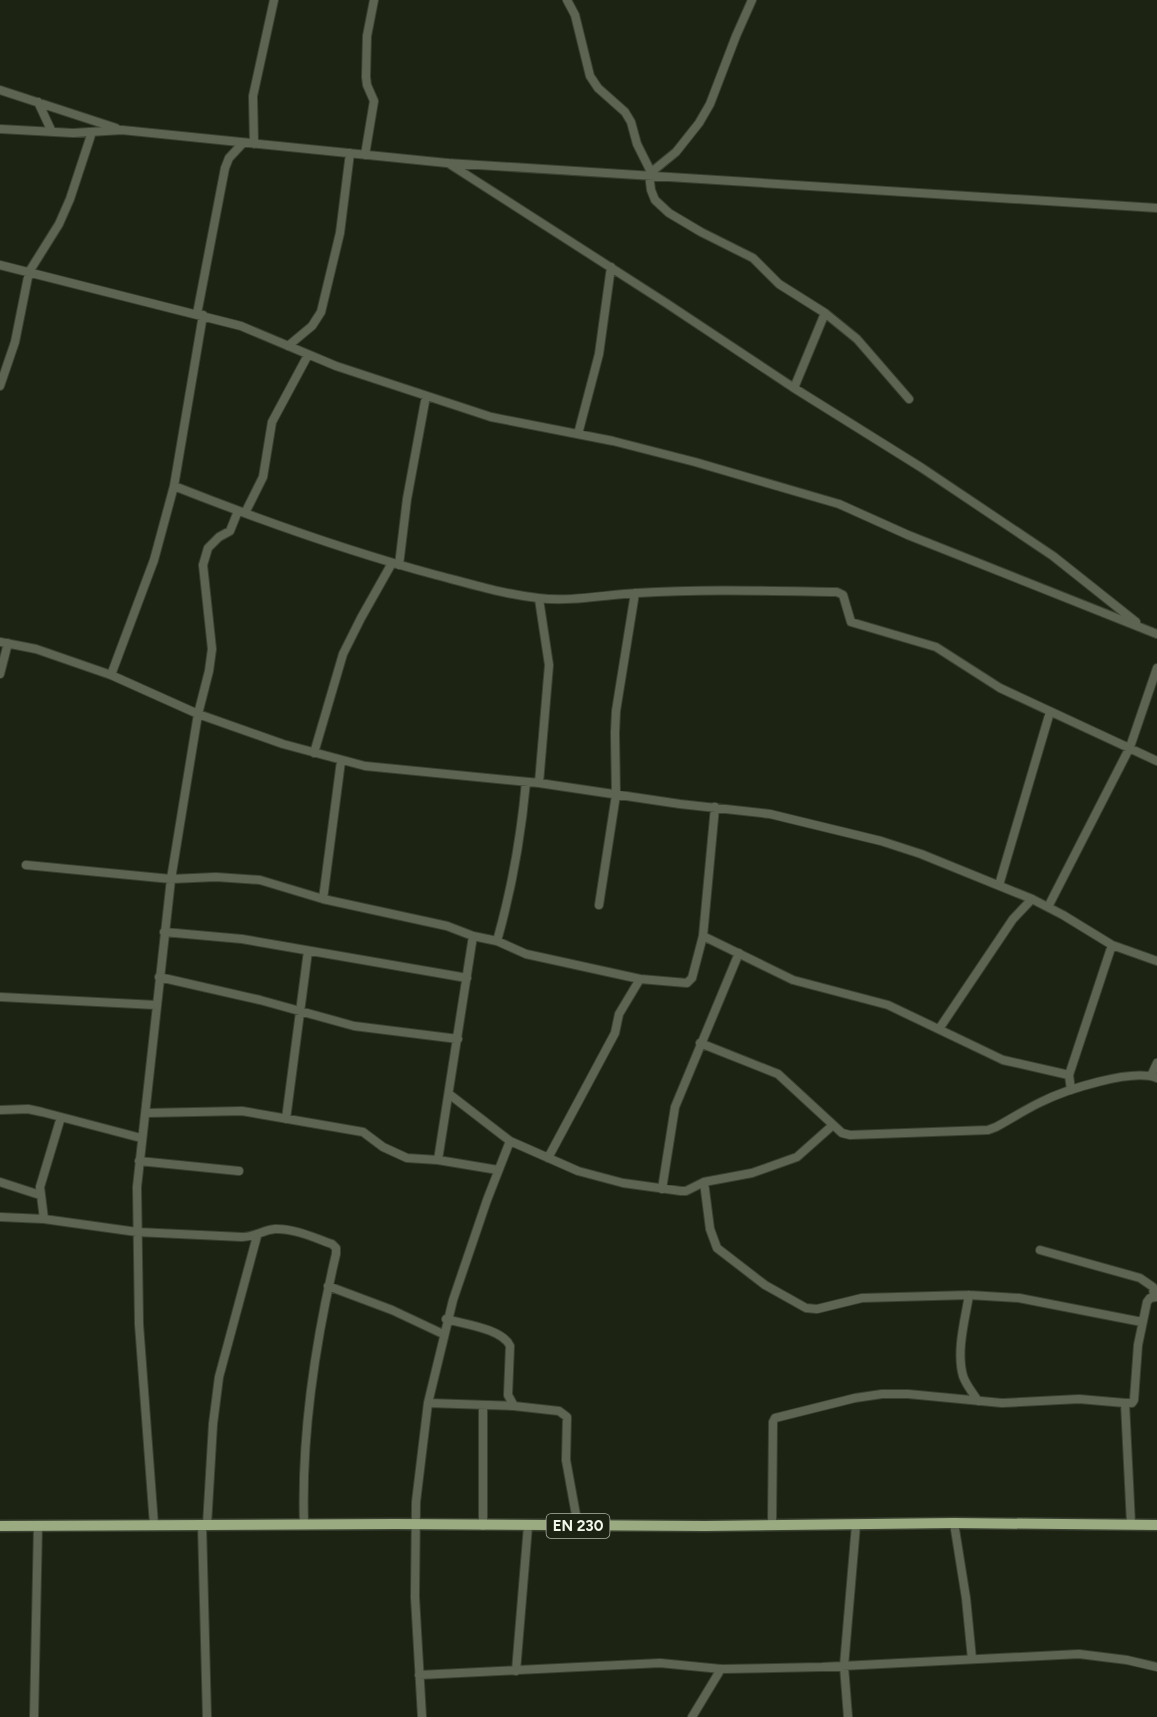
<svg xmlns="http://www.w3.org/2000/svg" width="1157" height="1717" font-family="Figtree,sans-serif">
<rect width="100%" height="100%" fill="#1c2312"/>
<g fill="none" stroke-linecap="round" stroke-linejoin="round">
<defs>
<path id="minor" d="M567,0L575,15L590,76L598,88L625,112L631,122L637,144L651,172
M752,0L736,36L710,104L699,123L676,152L649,174L651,190L655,200L669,213L701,232L753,258L779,284L825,313L857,339L909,399
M0,90L116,128
M38,102L52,132
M0,129L73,133L122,130L447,163L1157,208
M254,144L253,96L274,0
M365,155L374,101L367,85L366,77L367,36L374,0
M448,163L666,303L794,388L922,468L1053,556L1136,622
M0,265L241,326L336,366L491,417L613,441L695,462L839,504L908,535L1157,634
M197,314L225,168L229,158L243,143
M288,346L312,326L321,312L340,233L350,153
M0,386L15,342L29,272L59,224L70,199L92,132
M794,388L825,313
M578,434L599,354L611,267
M174,486C260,520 347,551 436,575C470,584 503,594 538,598C571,602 604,595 637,593C704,589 770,591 837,592L843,595L851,622L936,647L1000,688L1157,761
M245,513L263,477L272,422L308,355
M399,565L407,499L426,396
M0,642L36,649L111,675L198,714L283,744L365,766L539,783L680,804L770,814L881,841L921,854L1032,899L1063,915L1112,945L1157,961
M0,674L8,643
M111,675L154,560L174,486L203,315
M314,753L343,654L361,618L392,563
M539,783L549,665L539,599
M26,865L171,879L216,877L260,880L323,899L447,926L473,936L497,941L526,954L640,979L687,983L692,978L703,936L715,807
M999,885L1050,712
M323,899L341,761
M599,905L616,795L615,733L616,711L635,593
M1048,907L1130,747L1157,668
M164,932L242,939L467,978
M703,936L793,980L888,1005L1003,1060L1069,1075
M497,941C512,888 521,837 526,782
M159,977L260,1000L354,1026L458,1039
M0,997L156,1005
M939,1029L1013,919L1032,899
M700,1043L778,1074L842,1133L850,1135L988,1130L996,1127C1011,1119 1026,1109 1041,1102C1065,1090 1132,1068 1157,1078
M1151,1076L1157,1063
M1071,1090L1069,1075L1112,945
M449,1094L510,1141L578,1171L623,1183L681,1191H686L704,1182L752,1173L797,1157L833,1125
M0,1110L28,1109L42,1112L141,1138
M146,1113L242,1111L363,1132L383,1147L407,1158L438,1160L498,1170
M286,1119L308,951
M548,1158L615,1033L619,1014L640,979
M438,1160L473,936
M139,1161L239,1171
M0,1182L40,1195
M704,1182L710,1229L717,1248L765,1285L806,1308L817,1309L862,1298L969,1295L1019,1298L1142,1322
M662,1189L675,1107L739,953
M0,1217L44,1219L137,1232L242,1237C255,1237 263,1230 275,1229C293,1228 315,1238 332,1244L336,1248V1254C315,1343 301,1434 304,1525
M44,1219L40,1187L61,1117
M1040,1250L1140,1278L1153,1287L1154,1296
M328,1286L392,1310L443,1334
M969,1295C965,1320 956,1351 963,1376C966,1385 973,1393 978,1401
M446,1319C464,1324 503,1329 510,1346L508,1395L514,1406L559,1411L567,1417L566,1460L578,1526
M428,1403L514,1406
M1125,1403H1132L1134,1400L1138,1345L1147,1302L1150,1298L1157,1297
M954,1523L966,1598L972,1659
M154,1525L139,1324L137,1187L171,879L198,714L209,671L212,649L203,565L208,548L219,537L230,531L238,511
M202,1525L207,1717
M207,1525L213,1424L219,1377L257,1236
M772,1525L773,1422L775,1418L855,1398L882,1394H908L1002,1403L1079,1399L1125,1403L1131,1524
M483,1526V1406
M516,1671L528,1526
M419,1675L660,1663L721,1669L822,1667L1079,1654L1127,1660L1157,1667
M34,1717L38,1525
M422,1717L415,1597L416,1502L428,1403L453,1300L487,1200L510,1141
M692,1717L721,1669
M848,1717L844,1666L856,1525"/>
<path id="major" d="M0,1526L395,1524L705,1526L954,1523L1157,1525"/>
</defs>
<use href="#minor" stroke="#3a4131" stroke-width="10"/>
<use href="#major" stroke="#3a4131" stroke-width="13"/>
<use href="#minor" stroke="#5d6552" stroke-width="8"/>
<use href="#major" stroke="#9aab82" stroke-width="10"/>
</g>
<g text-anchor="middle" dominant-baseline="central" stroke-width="4.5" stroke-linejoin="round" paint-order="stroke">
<rect fill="#1c2312" stroke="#b2b7ab" stroke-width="1.5" x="546.5" y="1514" width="63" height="24" rx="4.5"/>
<g font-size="15" font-weight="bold" fill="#f2f7ec">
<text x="578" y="1526">EN 230</text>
</g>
</g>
</svg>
